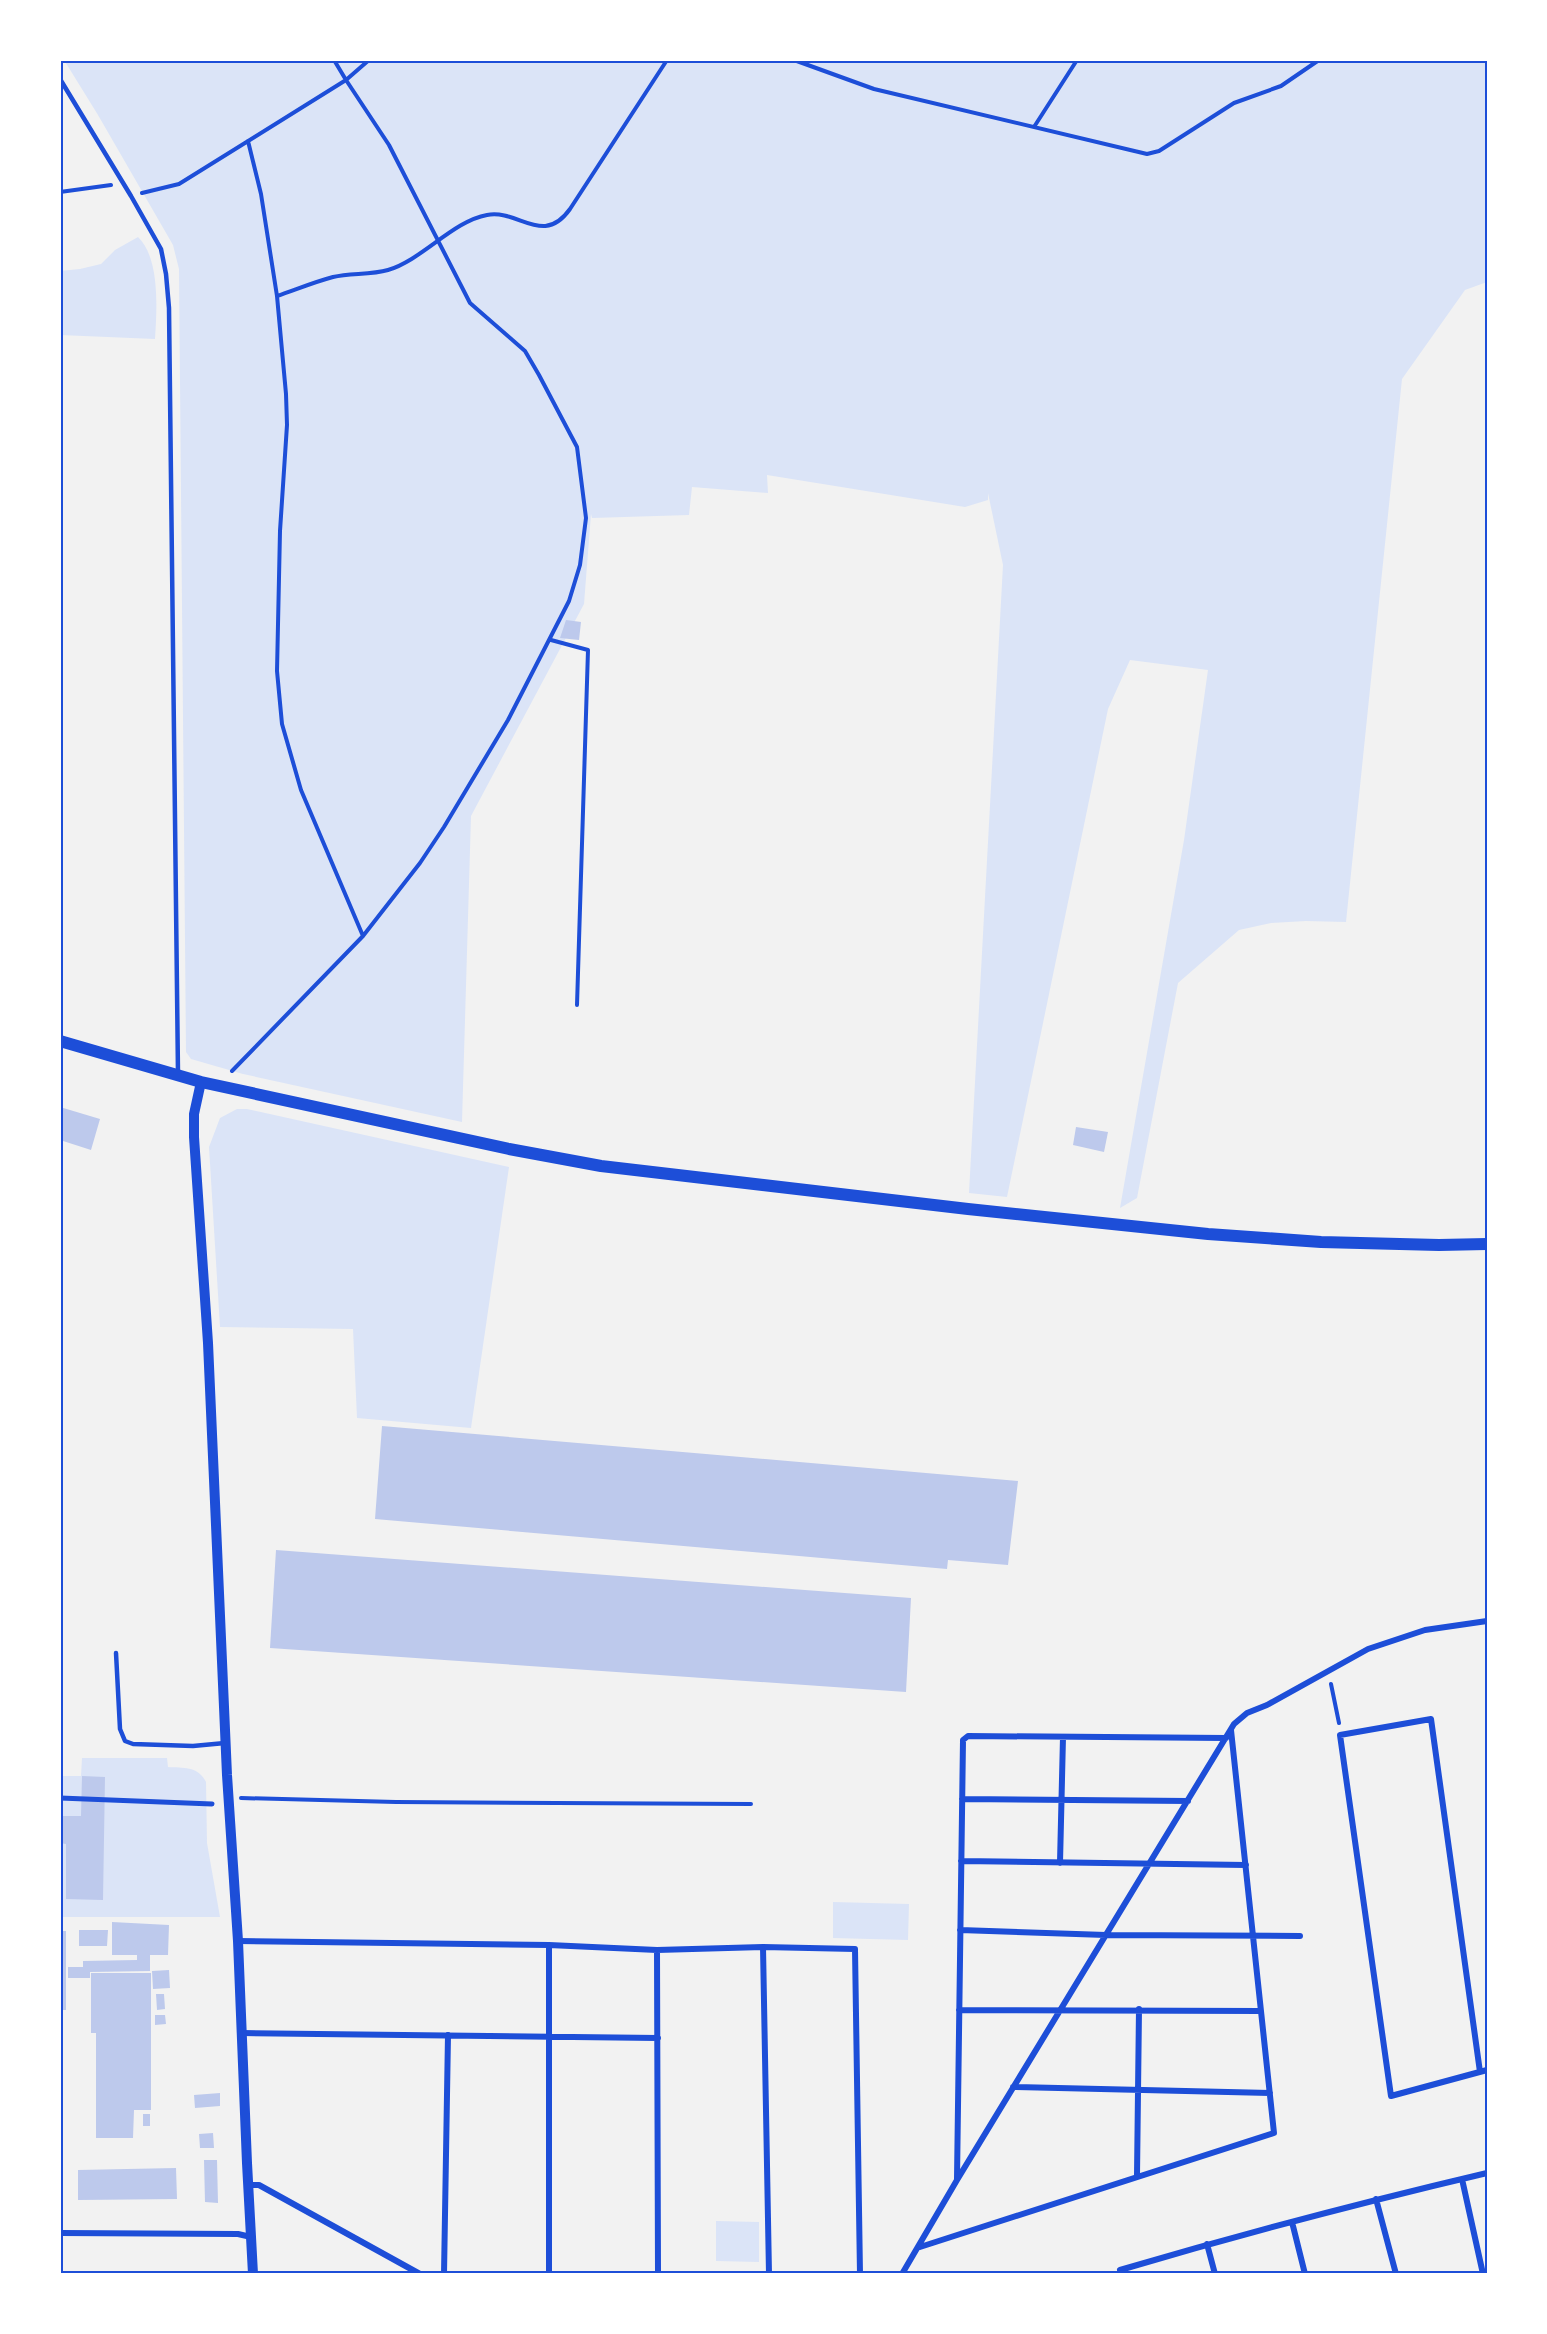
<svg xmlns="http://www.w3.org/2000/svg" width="1547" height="2334" font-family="'Nunito Sans',sans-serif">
<rect width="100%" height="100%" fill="#f2f2f2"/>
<path fill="#dbe4f7" d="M64,60H1487V282L1465,290L1402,379L1346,922L1306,921L1271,923L1239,930L1178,983L1137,1198L1120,1208L1184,840L1208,670L1130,660L1108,709L1007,1197L969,1193L1003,565L988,493V500L965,507L767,475L768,493L692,487L689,515L592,518L591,514L584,604L471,816L462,1122L243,1074L191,1059L186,1052L179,269L173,245L98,115Z
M138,237C160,258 157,309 155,339L60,335V271L80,269L101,264L115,250Z
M237,1109H247L509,1167L471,1428L357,1418L353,1329L220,1327L209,1147L220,1118Z
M82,1758H167L168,1767C184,1768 198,1766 206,1782L207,1843L220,1917H60V1776H81Z
M833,1902L909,1904L908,1940L833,1938Z
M716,2221L759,2222V2262L716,2261Z"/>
<path fill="#bdc9ec" d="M566,620L581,622L579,640L560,638Z
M60,1107L100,1119L91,1150L60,1140Z
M1076,1127L1108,1132L1104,1152L1073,1145Z
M382,1426L1018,1481L1008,1565L948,1560L947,1569L375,1519Z
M276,1550L911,1598L906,1692L270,1648Z
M82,1776L105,1777L103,1900L66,1899V1844L60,1843V1816H81Z
M112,1922L169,1925L168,1955H150V1971L90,1972V1978H68V1967H83V1961L137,1960V1955H112Z
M79,1930H108L107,1946H79Z
M60,1931H66V2010H60Z
M169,1970L170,1988L153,1989L152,1971Z
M91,1973H151V2110H134L133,2138H96V2033H91Z
M156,1994H164L165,2009L157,2010Z
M155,2015H165L166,2024L155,2025Z
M220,2093V2106L195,2108L194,2095Z
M143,2114H150V2126H143Z
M213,2133L214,2148H200L199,2134Z
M204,2160H217L218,2203L205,2202Z
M176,2168L177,2199L78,2200V2170Z"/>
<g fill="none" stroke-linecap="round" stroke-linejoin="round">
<path stroke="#1d4ed8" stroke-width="4" d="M334,60L346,80L369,60
M794,60L874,89L1147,154L1159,151L1234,103L1281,86L1319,60
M1034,127L1077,60
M248,141L261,194L277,296L286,394L287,425L280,531L277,671L282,724L301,790L363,936
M60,192L111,185
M142,193L179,184L346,80L389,145L470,303L525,351L539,375L577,447L586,518L580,565L569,601L508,720L444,827L420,863L363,936L232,1071
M277,296C295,290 314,282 333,277C351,273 370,275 388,270C422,260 453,221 487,215C519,209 543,247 570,209L667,60
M551,640L588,650L577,1005
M1331,1684L1339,1723
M241,1798L396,1802L751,1804"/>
<path stroke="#1d4ed8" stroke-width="4.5" d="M60,79L131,196L161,249L166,274L169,308L178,1074
M116,1653L120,1729L125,1741L133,1744L193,1746L225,1743"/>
<path stroke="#1d4ed8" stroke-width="5" d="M60,1798L212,1804"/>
<path stroke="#1d4ed8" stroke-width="6" d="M962,1799L1188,1801
M961,1861L1246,1865
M1060,1863L1063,1737
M960,1930L1106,1935L1300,1936
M238,1941L549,1945L657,1950
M763,1947L769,2274
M959,2010L1261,2011
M242,2033L658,2038
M1480,2072L1431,1719L1340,1735L1391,2096L1487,2070
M1013,2087L1270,2093
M1137,2176L1139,2009
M957,2179L963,1740L968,1736L1226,1738
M1462,2179L1483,2274
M248,2185H259L420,2274
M1376,2199L1396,2274
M1292,2222L1305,2274
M60,2233L238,2234L251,2237
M1207,2244L1215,2274
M920,2247L1274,2133L1231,1730
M444,2274L448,2035
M549,2274V1945
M658,2274L657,1950L763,1947L855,1949L860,2274
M902,2274L957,2180L1234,1724L1247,1713L1267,1705L1368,1649L1425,1630L1487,1621
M1122,2274L1120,2270C1242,2234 1364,2202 1487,2173"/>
<path stroke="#1d4ed8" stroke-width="10" d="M201,1082L194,1114V1137L208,1343L227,1775L238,1941L247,2163L253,2274"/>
<path stroke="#1d4ed8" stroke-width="12" d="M60,1041L201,1082L509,1149L601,1166L968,1209L1208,1234L1321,1242L1439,1245L1487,1244"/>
</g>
<rect width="1547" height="2334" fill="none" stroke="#ffffff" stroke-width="123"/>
<rect x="62" y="62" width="1424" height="2210" fill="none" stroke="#1d4ed8" stroke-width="2"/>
</svg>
